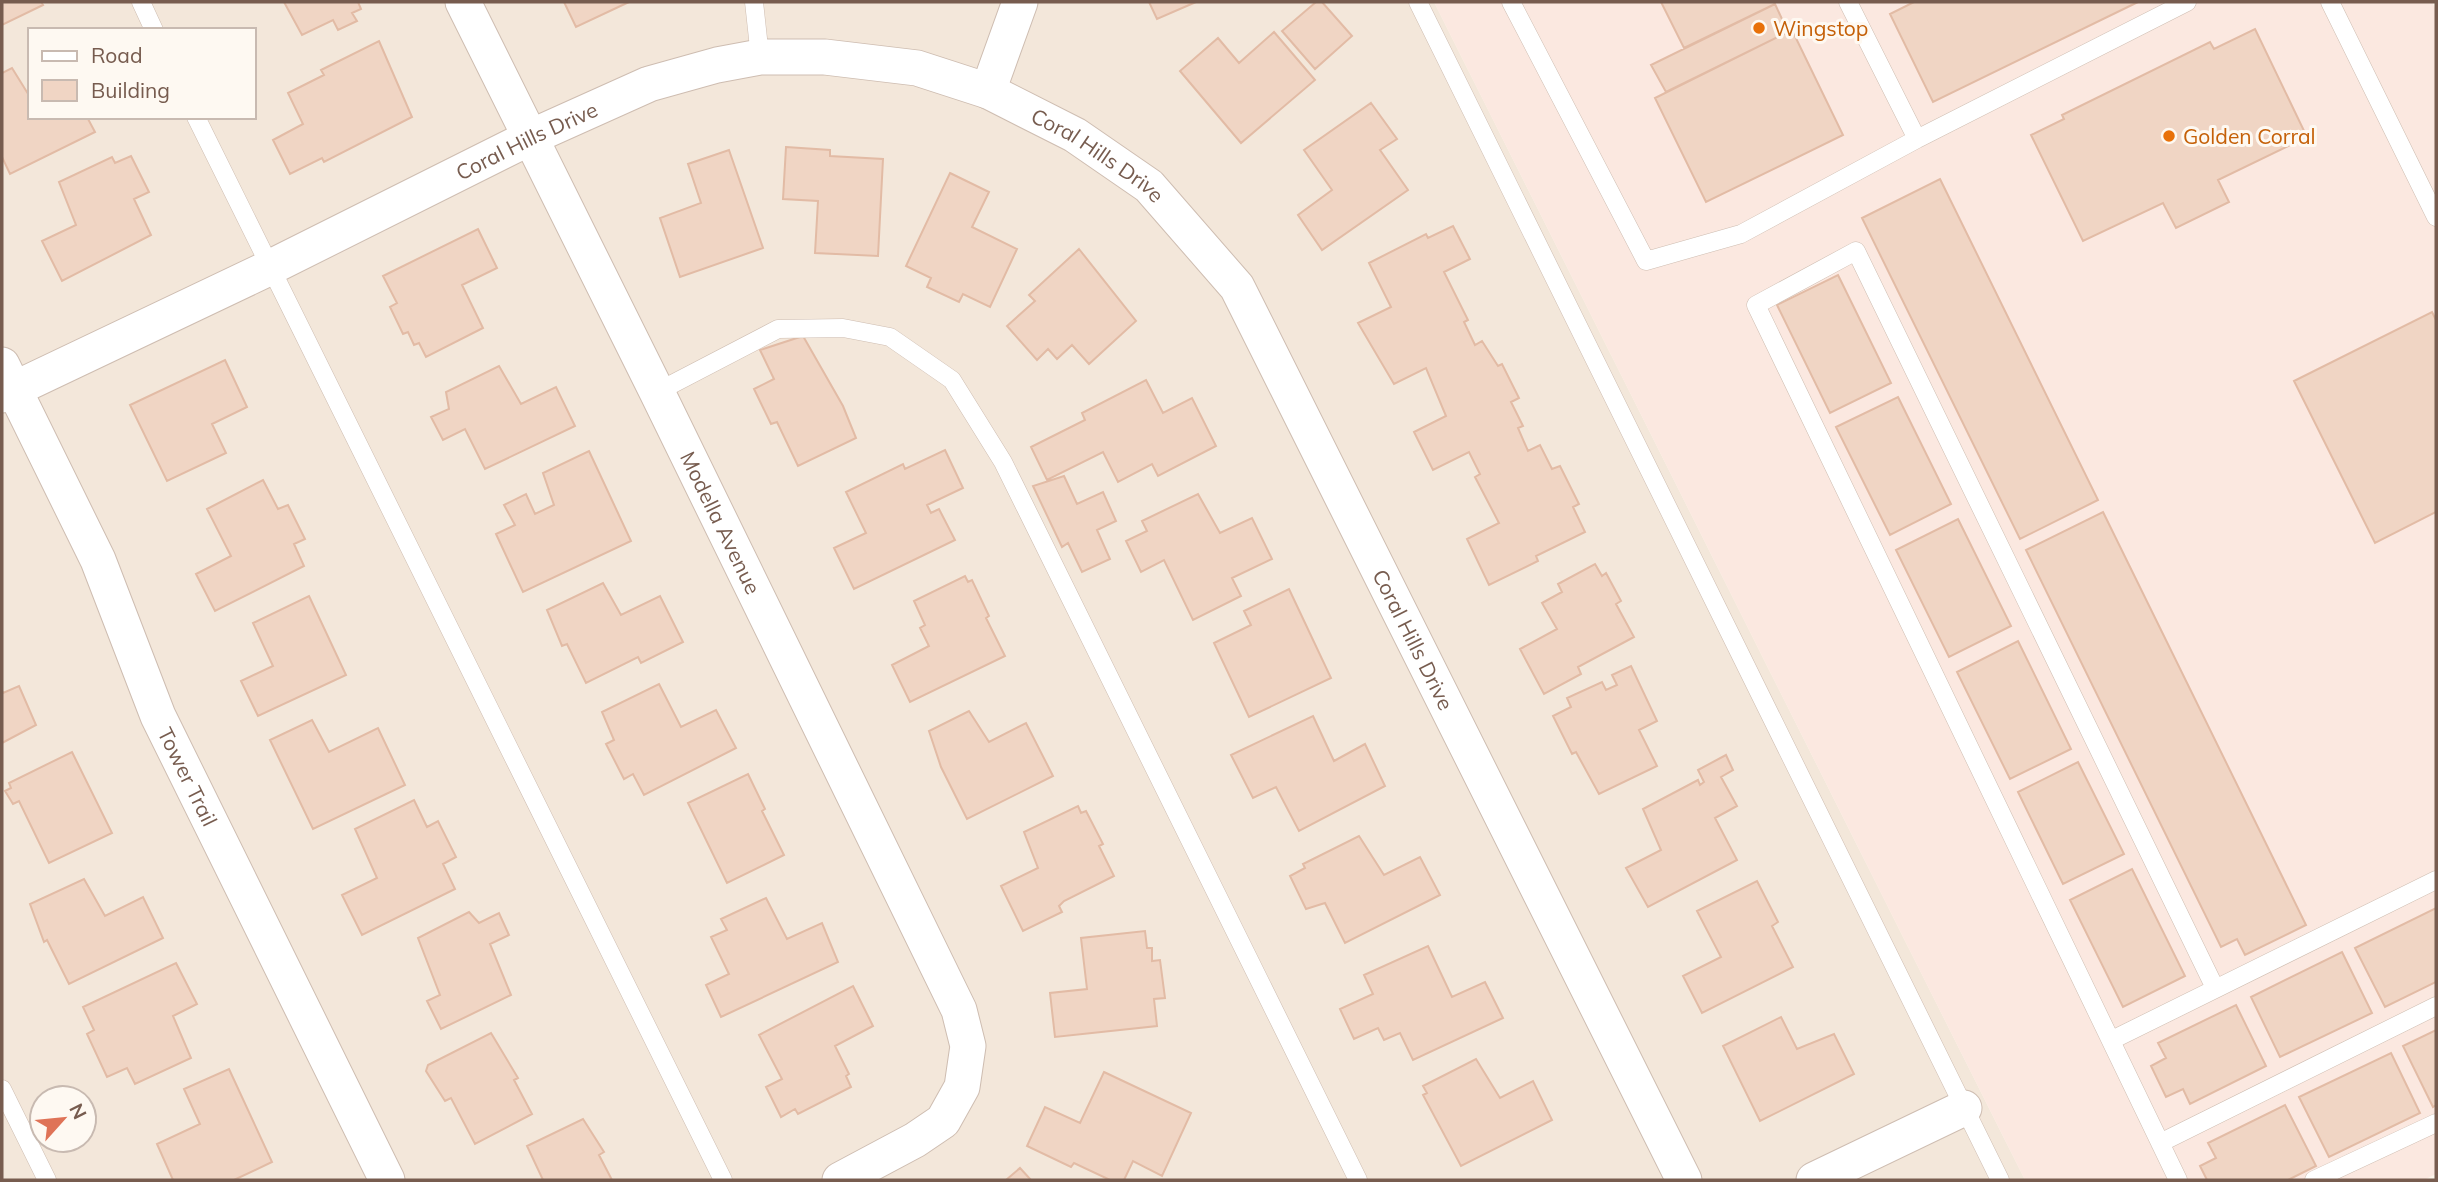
<svg xmlns="http://www.w3.org/2000/svg" width="2438" height="1182" font-family="Mulish,sans-serif">
<rect width="100%" height="100%" fill="#fcf5eb"/>
<path fill="#f3e7da" fill-rule="evenodd" d="M2,2H1434L2025,1180H2ZM30,30H254V117H30ZM42,1098H84V1140H42Z"/>
<path fill="#fbe8e0" d="M1434,2H2432L2436,10V1174L2424,1180H2025Z"/>
<path fill="#f0d5c4" stroke="#e2bba5" stroke-width="2" d="M2,2H41L43,5L2,25Z
M284,2H358L361,9L352,13L357,21L338,30L333,20L302,35Z
M564,2H629L576,27Z
M1149,2H1196L1157,19Z
M1316,2H1322L1352,36L1315,69L1282,31Z
M1661,2H1774L1775,4L1684,48Z
M1914,2H2138L1933,102L1890,14Z
M1775,4L1788,32L1666,92L1651,65Z
M2255,29L2307,137L2218,180L2229,202L2176,228L2163,203L2083,241L2031,135L2064,119L2062,115L2210,42L2214,49Z
M1792,30L1843,135L1706,202L1655,98Z
M1274,32L1315,80L1241,143L1180,71L1218,38L1239,63Z
M379,41L412,117L324,162L322,158L290,174L273,140L303,124L288,93L324,75L321,70Z
M12,68L30,97V117H87L95,132L10,174L2,157V73Z
M1371,103L1397,139L1380,150L1408,190L1322,250L1298,215L1332,190L1304,150Z
M786,147L830,150V156L883,159L878,256L815,253L818,201L783,199Z
M729,150L763,248L680,277L660,218L701,203L688,164Z
M131,156L149,192L134,199L151,235L62,281L42,241L76,225L59,182L112,157L115,163Z
M950,173L989,192L972,227L1017,249L990,307L963,294L959,302L927,287L931,278L906,266Z
M1940,179L2098,500L2020,539L1862,218Z
M1453,226L1470,259L1444,272L1468,320L1464,322L1475,345L1482,341L1498,366L1502,364L1519,398L1511,402L1523,426L1518,428L1528,451L1540,445L1552,469L1560,466L1579,504L1573,507L1585,532L1536,556L1538,561L1489,585L1467,539L1499,523L1475,477L1480,474L1469,452L1433,470L1414,432L1446,416L1426,368L1394,384L1358,323L1391,307L1369,263L1426,234L1428,238Z
M478,229L497,268L462,285L483,328L426,357L419,343L414,345L408,332L403,334L390,307L397,303L383,276Z
M1079,249L1136,321L1089,364L1072,345L1057,359L1048,349L1037,360L1007,326L1035,301L1029,295Z
M1838,275L1891,383L1830,413L1777,305Z
M2432,312L2436,320V512L2375,543L2294,381Z
M803,336L843,406L856,438L798,466L777,422L771,424L754,389L774,379L760,350Z
M225,360L247,407L212,424L226,453L167,481L130,405Z
M499,366L521,404L556,387L575,426L485,469L465,429L443,440L431,417L449,409L446,392Z
M1146,380L1163,413L1192,398L1216,446L1158,476L1152,464L1118,482L1103,452L1047,480L1031,447L1085,420L1082,413Z
M1898,397L1951,504L1890,535L1836,427Z
M945,450L963,488L927,505L931,513L939,509L955,540L854,589L834,548L866,533L846,492L903,464L905,469Z
M589,451L631,541L523,592L496,534L515,525L504,505L526,494L535,514L554,505L543,473Z
M1064,476L1077,504L1103,492L1116,521L1097,530L1110,559L1082,572L1068,543L1062,547L1033,486Z
M263,480L278,509L288,505L305,539L294,544L304,566L215,611L196,574L231,556L207,509Z
M1198,494L1220,533L1252,518L1272,559L1232,578L1241,596L1193,620L1164,560L1141,572L1126,541L1147,531L1142,521Z
M2103,512L2306,925L2245,955L2237,939L2221,947L2026,550Z
M1958,519L2011,626L1949,657L1896,550Z
M1595,564L1602,576L1606,573L1621,601L1616,604L1634,637L1578,667L1581,674L1544,694L1520,649L1557,629L1542,603L1562,592L1558,584Z
M965,576L968,582L972,580L989,616L986,618L1005,656L910,702L892,665L929,646L920,628L925,625L914,601Z
M603,583L621,615L660,596L683,642L641,663L638,657L586,683L567,644L562,646L547,610Z
M1289,589L1331,678L1249,717L1214,643L1251,625L1244,611Z
M309,596L346,675L258,716L241,681L273,666L253,623Z
M2018,641L2071,749L2010,779L1957,672Z
M1631,666L1657,721L1639,730L1657,766L1599,794L1576,752L1572,754L1553,716L1571,707L1567,698L1602,682L1606,690L1617,685L1612,675Z
M659,684L681,727L716,710L736,748L644,795L633,774L624,779L606,744L614,740L602,712Z
M19,686L36,725L2,743V691L3,693Z
M969,711L989,742L1026,723L1053,776L967,819L941,767L929,731Z
M1313,716L1334,761L1365,744L1385,786L1299,831L1276,787L1253,798L1231,755Z
M312,720L329,752L378,728L405,785L313,829L270,740Z
M72,752L112,833L49,863L19,801L13,804L5,791L11,788L9,783Z
M1726,755L1733,770L1721,777L1737,806L1715,818L1737,860L1648,907L1626,868L1661,850L1643,809L1698,780L1700,785L1704,782L1698,770Z
M2078,762L2124,854L2063,884L2018,792Z
M748,774L765,809L762,811L784,855L727,883L688,803Z
M414,800L427,827L438,821L456,857L443,864L455,889L362,935L342,895L377,878L355,829Z
M1078,806L1081,813L1086,811L1103,844L1099,846L1114,876L1064,901L1059,906L1062,912L1023,931L1001,886L1038,868L1024,832Z
M1359,836L1384,875L1420,857L1440,895L1345,943L1325,903L1306,909L1290,876L1305,868L1303,864Z
M2132,869L2185,976L2123,1007L2070,900Z
M84,879L105,916L143,897L163,938L69,984L47,940L44,942L30,904Z
M1757,881L1778,922L1772,926L1793,967L1702,1013L1683,976L1721,957L1697,911Z
M766,898L787,939L822,923L838,962L721,1017L706,985L729,974L711,937L727,930L721,919Z
M2436,908V982L2385,1007L2355,948Z
M469,912L479,923L499,913L509,935L490,944L511,995L441,1029L427,1001L440,995L418,938Z
M1145,931L1147,948H1152V961L1160,960L1165,998L1154,999L1157,1026L1055,1037L1050,993L1087,989L1081,938Z
M1428,946L1452,997L1485,982L1503,1018L1413,1060L1400,1033L1384,1040L1378,1028L1354,1039L1340,1009L1373,994L1364,975Z
M2342,952L2372,1013L2280,1057L2251,997Z
M176,963L197,1004L173,1016L191,1058L135,1084L127,1068L107,1077L87,1034L94,1030L83,1007Z
M853,986L873,1026L835,1046L849,1074L846,1076L851,1087L798,1114L795,1109L781,1117L766,1087L782,1079L759,1035Z
M2236,1005L2266,1066L2190,1104L2183,1089L2166,1097L2151,1066L2166,1058L2158,1043Z
M1781,1017L1797,1049L1834,1034L1854,1074L1760,1121L1723,1046Z
M2436,1030V1105L2433,1107L2403,1046Z
M491,1033L518,1078L514,1080L532,1114L475,1144L451,1098L445,1101L426,1071L428,1065Z
M2391,1053L2420,1113L2329,1157L2299,1097Z
M1476,1059L1500,1098L1533,1081L1552,1120L1461,1166L1423,1095L1427,1093L1423,1086Z
M229,1069L272,1162L234,1180H173L157,1144L200,1124L184,1089Z
M1104,1072L1191,1113L1162,1176L1133,1161L1124,1180H1110L1074,1163L1071,1167L1027,1146L1045,1107L1080,1123Z
M2285,1105L2316,1166L2288,1180H2207L2200,1166L2216,1158L2208,1143Z
M583,1119L604,1152L599,1155L612,1180H543L527,1146Z
M1020,1168L1031,1180H1006Z"/>
<g fill="none" stroke-linecap="round" stroke-linejoin="round">
<defs>
<path id="service" d="M141,2L154,30
M754,2L760,57
M1418,2L2000,1180
M1511,2L1646,261L1741,234L1917,139L2187,2
M1848,2L1917,139
M2330,2L2436,217
M196,117L723,1180
M657,392L778,329L843,328L890,337L952,380L1003,462L1358,1180
M2112,1040L2436,880
M2,1089L47,1180
M2160,1143L2436,1006
M2178,1180L1756,305L1856,251L2215,988
M2314,1180L2436,1123"/>
<g id="minor">
<path id="s1" d="M463,2L657,392L959,1010L968,1046L962,1087L943,1121L915,1140L840,1180"/>
<path d="M988,91L1020,2"/>
<path id="s2" d="M2,365L98,560L158,716L387,1180"/>
<path id="s3" d="M2,395L269,268L531,137L649,84L717,65L760,57H825L917,68L988,91L1075,135L1149,186L1237,287L1684,1180"/>
<path d="M1814,1180L1964,1108"/>
</g>
</defs>
<use href="#service" stroke="#cebdb1" stroke-width="19"/>
<use href="#minor" stroke="#cebdb1" stroke-width="37"/>
<use href="#service" stroke="#fff" stroke-width="18"/>
<use href="#minor" stroke="#fff" stroke-width="35"/>
</g>
<g fill="#e8710a" stroke="#fef9f2" stroke-width="2.5">
<circle cx="1759" cy="28" r="7"/>
<circle cx="2169" cy="136" r="7"/>
</g>
<g text-anchor="middle" dominant-baseline="central" stroke-width="6" stroke-linejoin="round" paint-order="stroke">
<g font-size="21" fill="#c56008" stroke="#fef9f2" text-anchor="start">
<text x="1773" y="28">Wingstop</text>
<text x="2183" y="136">Golden Corral</text>
</g>
<g font-size="21" fill="#775c4f" stroke="#fef9f2">
<text stroke="none"><textPath href="#s3" startOffset="583">Coral Hills Drive</textPath></text>
<text stroke="none"><textPath href="#s3" startOffset="1192">Coral Hills Drive</textPath></text>
<text stroke="none"><textPath href="#s1" startOffset="581">Modella Avenue</textPath></text>
<text stroke="none"><textPath href="#s3" startOffset="1780">Coral Hills Drive</textPath></text>
<text stroke="none"><textPath href="#s2" startOffset="452">Tower Trail</textPath></text>
</g>
</g>
<rect width="2438" height="1182" fill="none" stroke="#775c4f" stroke-width="7"/>
<rect x="28" y="28" width="228" height="91" fill="#fef9f2" stroke="#c8bab1" stroke-width="2"/>
<rect x="42" y="51" width="35" height="10" fill="#ffffff" stroke="#c8bab1" stroke-width="2"/>
<text x="91" y="63" font-size="21" fill="#775c4f">Road</text>
<rect x="42" y="80" width="35" height="21" fill="#f0d5c4" stroke="#c8bab1" stroke-width="2"/>
<text x="91" y="98" font-size="21" fill="#775c4f">Building</text>
<g transform="translate(63 1119) rotate(63)"><circle r="33" fill="#fef9f2" stroke="#c8bab1" stroke-width="2"/>
<path d="M0-5L12 26L0 18L-12 26Z" fill="#df7357"/>
<text y="-10" font-size="19" font-weight="bold" text-anchor="middle" fill="#775c4f">N</text>
</g>
</svg>
